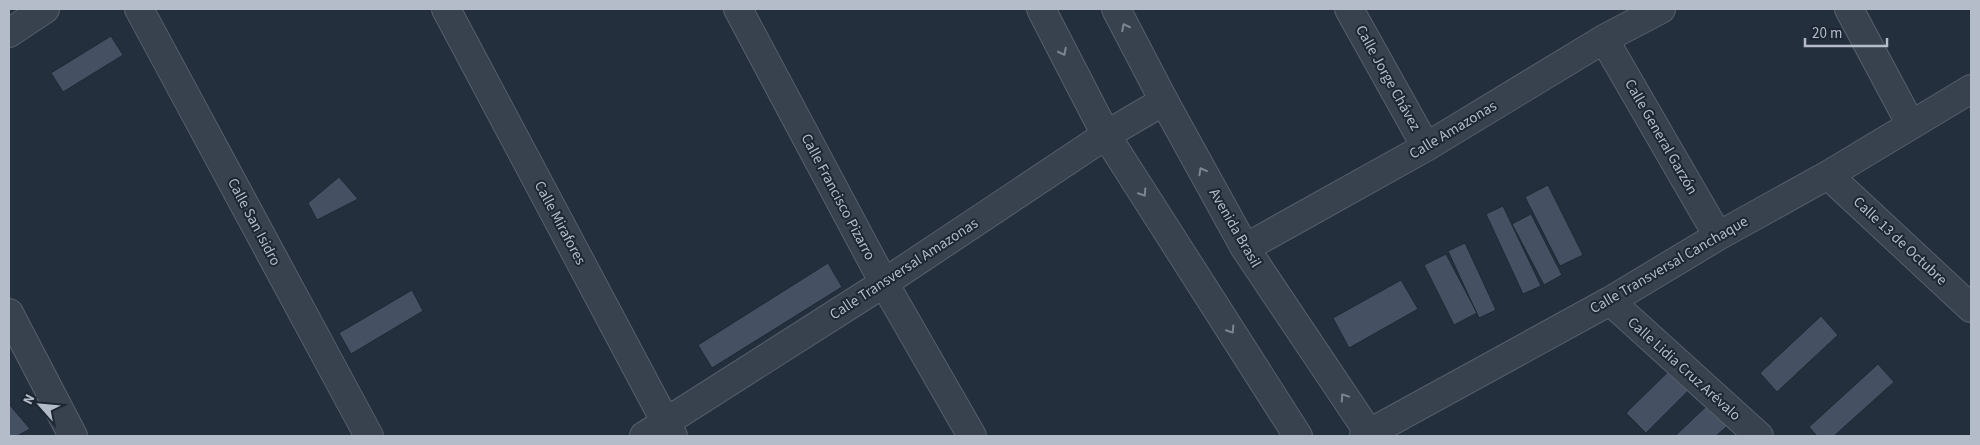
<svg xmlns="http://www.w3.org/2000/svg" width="1980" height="445" font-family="'Source Sans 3',sans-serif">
<rect width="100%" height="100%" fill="#242f3e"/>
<path fill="#455162" stroke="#1f2835" d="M111,36L123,55L63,92L51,73Z
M339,177L358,199L317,220L308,203Z
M1548,185L1583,255L1560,266L1525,197Z
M1503,206L1541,286L1523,294L1486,214Z
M1531,214L1562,275L1544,285L1512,224Z
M1465,243L1496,310L1479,318L1448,251Z
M1446,254L1477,313L1454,325L1424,265Z
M828,263L842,287L712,368L698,345Z
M1401,280L1418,309L1349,348L1333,318Z
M412,290L423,311L351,354L339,333Z
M1821,316L1838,335L1777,392L1760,373Z
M1676,364L1695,384L1646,433L1626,413Z
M1878,364L1894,382L1834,436H1817L1809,427Z
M1713,400L1733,421L1716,436H1675Z
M9,404L30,429L17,436H9Z"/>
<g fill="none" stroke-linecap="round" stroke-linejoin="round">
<defs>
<path id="minor" d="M139,9L369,436
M446,9L673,436
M738,9L884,283L972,436
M1349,9L1426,147
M1849,9L1911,125
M9,33L45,9
M1604,39L1718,236
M1828,175L1971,308
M1245,248L1426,147L1604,39L1661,9
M1610,301L1759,436
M9,313L73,436
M644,436L884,283L1106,135L1164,101
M1364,436L1610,301L1718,236L1828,175L1971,89"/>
<path id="tertiary" d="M1041,9L1106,135L1298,436
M1116,9L1164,101L1245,248L1369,433L1373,436"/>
</defs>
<use href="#minor" stroke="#565f6c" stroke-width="30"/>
<use href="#tertiary" stroke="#565f6c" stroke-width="30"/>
<use href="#minor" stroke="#38414e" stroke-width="28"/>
<use href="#tertiary" stroke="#38414e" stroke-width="28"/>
</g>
<defs><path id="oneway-chevron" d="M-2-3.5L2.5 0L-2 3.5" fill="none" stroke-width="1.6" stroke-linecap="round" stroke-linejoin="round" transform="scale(1.25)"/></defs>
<g stroke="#7c8592">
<use href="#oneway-chevron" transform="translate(1125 27) rotate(-117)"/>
<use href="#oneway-chevron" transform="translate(1063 52) rotate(63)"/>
<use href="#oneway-chevron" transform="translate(1202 171) rotate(-119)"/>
<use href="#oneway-chevron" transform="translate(1143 193) rotate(57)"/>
<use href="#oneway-chevron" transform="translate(1231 330) rotate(57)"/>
<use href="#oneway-chevron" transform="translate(1344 397) rotate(-124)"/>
</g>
<g text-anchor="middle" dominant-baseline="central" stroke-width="4" stroke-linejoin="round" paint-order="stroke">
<g font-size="15" fill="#b4bcc9" stroke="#1d2633">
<text transform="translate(1388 78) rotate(61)">Calle Jorge Chávez</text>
<text transform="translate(1453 130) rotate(-31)">Calle Amazonas</text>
<text transform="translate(1661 137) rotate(60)">Calle General Garzón</text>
<text transform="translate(838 197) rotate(62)">Calle Francisco Pizarro</text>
<text transform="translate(254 222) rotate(62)">Calle San Isidro</text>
<text transform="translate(560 223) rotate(62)">Calle Mirafores</text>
<text transform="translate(1235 228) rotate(60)">Avenida Brasil</text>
<text transform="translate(1900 241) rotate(43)">Calle 13 de Octubre</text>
<text transform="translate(1669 265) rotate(-30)">Calle Transversal Canchaque</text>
<text transform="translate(904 269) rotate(-33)">Calle Transversal Amazonas</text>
<text transform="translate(1684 369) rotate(42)">Calle Lidia Cruz Arévalo</text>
</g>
</g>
<rect width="1980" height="445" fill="none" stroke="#b4bcc9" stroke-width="20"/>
<g transform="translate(40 405) rotate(297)" stroke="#1d2633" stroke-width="4" paint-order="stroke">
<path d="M0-4L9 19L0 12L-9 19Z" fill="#b4bcc9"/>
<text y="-8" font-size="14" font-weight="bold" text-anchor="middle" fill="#b4bcc9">N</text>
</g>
<path d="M1805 38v8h82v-8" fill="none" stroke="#b4bcc9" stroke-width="2.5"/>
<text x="1812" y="38" font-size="15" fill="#b4bcc9" stroke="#1d2633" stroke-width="4" paint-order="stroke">20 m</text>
</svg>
